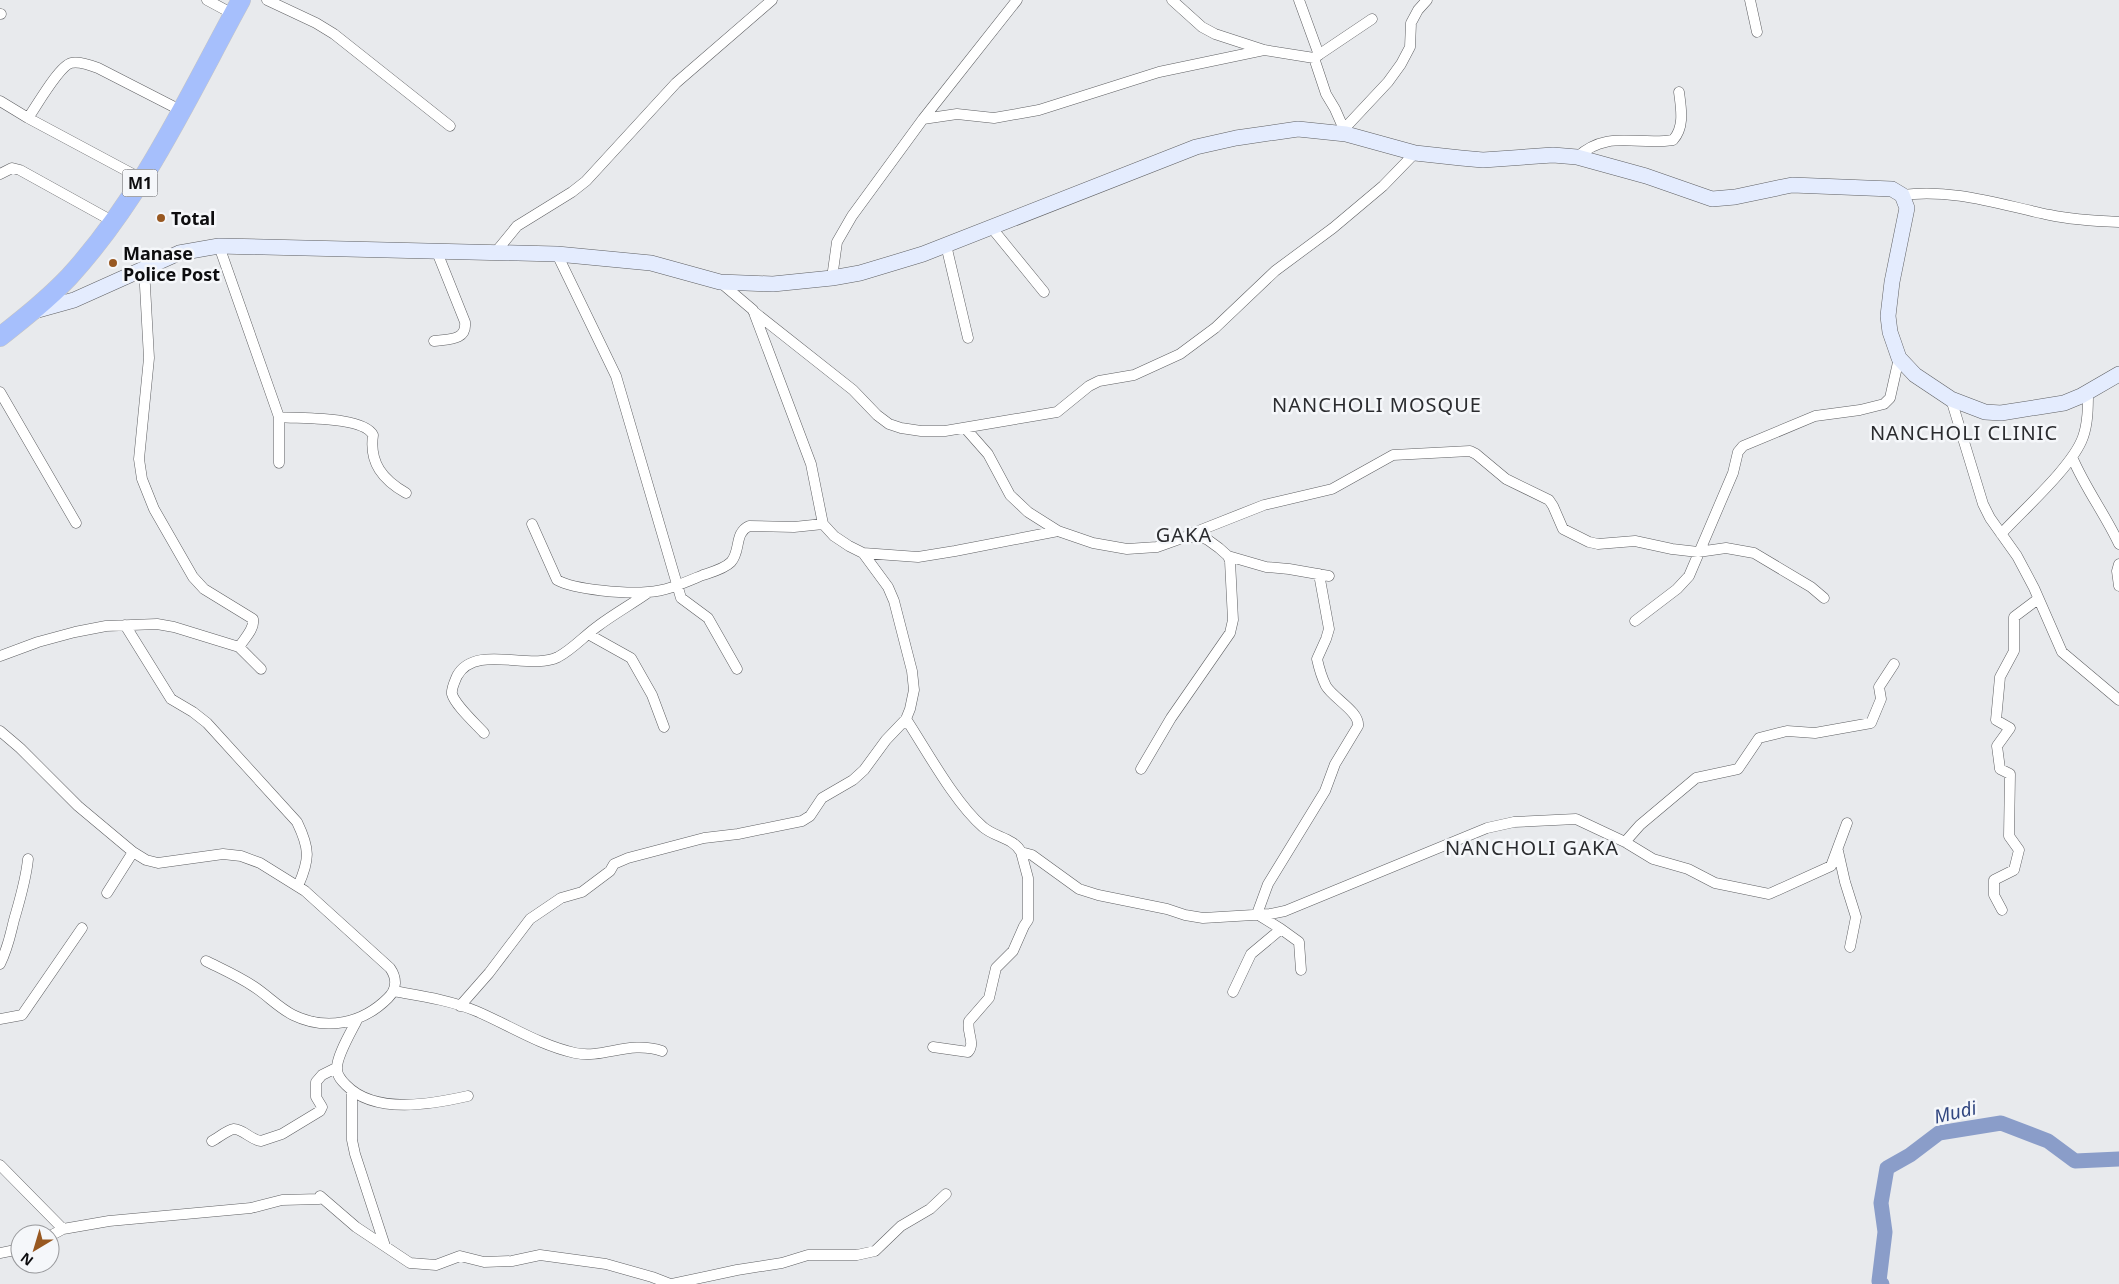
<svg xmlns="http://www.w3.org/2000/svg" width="2119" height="1284" font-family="'Noto Sans',sans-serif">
<rect width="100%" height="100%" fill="#e8eaed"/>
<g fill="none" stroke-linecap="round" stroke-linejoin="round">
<path stroke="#8a9dc9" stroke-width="15" d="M1882,1284L1879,1281L1885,1232L1881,1203L1887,1168L1910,1155L1939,1133L2001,1123L2048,1141L2075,1161L2119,1159"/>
<defs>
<path id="street" d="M207,0L233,14
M267,0L316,23L334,34L450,126
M1172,0L1202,27L1215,34L1264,50L1314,58L1326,94L1335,109L1346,134
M1299,0L1319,55
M1750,0L1757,32
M0,14H1
M1314,58L1372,19
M0,101L28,118L142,179
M28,118C36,107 59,66 71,63C79,61 90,65 98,68L182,111
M923,119L957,114L994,118L1039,110L1159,72L1264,50
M1344,129L1388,82L1401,64L1410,47L1411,23L1418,10L1427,0
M1577,157C1608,129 1637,146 1673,140C1685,127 1681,108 1679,92
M0,174L12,168L20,170L114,222
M1902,195C1953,188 2001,205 2050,215C2073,220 2096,221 2119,222
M991,227L1044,292
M946,245L968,338
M219,246L279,417V463
M495,253L517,226L572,192L586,181L676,83L772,0
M557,254L616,376L681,598L708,618L737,669
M144,268L149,358L139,459L142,479L154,509L193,577L204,589L253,619C255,629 244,639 239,647
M832,278L837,242L852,216L923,119L1017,0
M720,282L753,310L811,464L823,524L834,536L849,546L863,553L918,557L955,551L1058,531L1093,543L1127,549L1157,547L1185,537H1201L1208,540L1219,548L1228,556L1230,561L1233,620L1230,633L1171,718L1141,769
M753,311L853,390L877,415L889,424L901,428L921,431H945L1057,412L1089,386L1099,381L1134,375L1180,354L1215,328L1275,271L1333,228L1383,186L1415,153
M434,341C448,339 467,341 465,322L437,252
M0,392L76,523
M1951,399L1983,504L1990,518L2017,556L2034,588L2062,652L2119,700
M279,417C300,419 363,416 373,435C369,463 383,480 406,493
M966,429L988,454L1010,495L1028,512L1058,531
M2072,457C2085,488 2105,514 2119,544
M532,524L557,580C575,590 627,594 648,592C667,591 686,582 703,575C712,572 724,569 731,562C741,551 734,533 749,526L794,527L823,524
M2001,534C2023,510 2073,466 2083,437C2088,423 2088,407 2088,391
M1188,535L1264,505L1332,489L1393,455L1470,451L1476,454L1506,479L1549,500L1553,506L1563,529L1589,542L1598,544L1635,541L1672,549L1698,552L1726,548L1754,553L1811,587L1824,598
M1228,556L1266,567L1289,569L1329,576
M2119,564L2117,571L2119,586
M1635,621L1677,589L1689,576L1733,473L1738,452L1743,446L1815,416L1860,410L1884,404L1890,398L1899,358
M125,625L171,699L193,712L207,723L297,822C310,849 310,859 298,886
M588,634L631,658L652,695L664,727
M0,656L38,642L75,632L106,626L157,624L174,627L239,647L261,669
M906,719C927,751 955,803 983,827C994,837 1014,838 1021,852L1032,855L1079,889L1098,895L1167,909L1185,915L1203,918L1270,914L1285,911L1487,828L1514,822L1576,819L1625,842L1653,859L1688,869L1715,883L1769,894L1831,866L1847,823
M0,731L20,748L78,806L133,852L146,860L158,863L223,854L241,856L260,863L305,891L390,968C397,978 397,989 388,998C362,1024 326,1031 293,1015C279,1008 267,995 253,986C238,976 222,969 206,961
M484,733C476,724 455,705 452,694C451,689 455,681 457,676C475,643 530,671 558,657C573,649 584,636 598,626C614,614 632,604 649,592
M1625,842L1640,825L1696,778L1738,769L1759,738L1787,731L1815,733L1871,723L1881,699L1879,687L1894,664
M1838,851L1845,882L1856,917L1850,947
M107,893L133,852
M2002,910L1994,895V880L2014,870L2019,850L2009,836L2010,774L2000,769L1997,746L2010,728L1996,720L2000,677L2014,651V617L2038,599
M1281,929L1299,942L1301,970
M0,964C8,948 10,936 14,920C20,899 26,880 28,859
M393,991C421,996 450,1000 476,1011C509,1025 539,1045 575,1053C604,1059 629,1040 662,1051
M1233,992L1251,954L1281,929L1257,914L1268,884L1325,791L1335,764L1358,726C1360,712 1333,698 1326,686C1322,678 1319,668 1317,659L1326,639L1329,629L1319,574
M460,1006L489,973L530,919L561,898L582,892L610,871L614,864L628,858L704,838L738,834L802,821L810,816L822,798L853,780L864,770L886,740L906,719L910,709L914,690L912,671L894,601L888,587L863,553
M0,1019L22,1015L82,928
M357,1020C351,1032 336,1057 337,1069C337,1076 342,1081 346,1085C375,1115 432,1104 468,1096
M933,1047L968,1052C976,1043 966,1032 969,1021L989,998L996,968L1013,951L1024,926L1028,920V878L1021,852
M352,1092V1140L355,1154L385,1246
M212,1141C218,1138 227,1130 234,1129C243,1129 251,1140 261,1141L282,1134L320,1111L322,1107L316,1097V1082L322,1075L336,1068
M0,1165L63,1229L109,1221L251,1208L282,1200L319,1199L320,1196L356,1227L410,1263L436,1265L460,1256L484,1262L512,1261L540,1255L606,1264L652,1277L670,1284
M50,1236L63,1229
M0,1253L20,1249
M672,1284L737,1270L782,1263L808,1255H857L875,1251L901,1226L930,1209L946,1194"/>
<path id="secondary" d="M31,312L74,300L179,253L219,246L557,254L651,263L720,282L773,284L832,278L860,273L923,254L1196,147L1236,138L1298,129L1346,134L1415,153L1461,158L1483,160L1553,155L1577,157L1646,176L1712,199L1735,197L1792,185L1892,189L1902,195L1907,208L1892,282L1888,316L1890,332L1899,358L1915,375L1951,399L1985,412L2001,413L2064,403L2081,396L2119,374"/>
<path id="highway" d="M0,337C24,318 48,299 69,277C143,196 189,95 241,0"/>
</defs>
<use href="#street" stroke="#5e5f62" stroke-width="11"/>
<use href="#secondary" stroke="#5e5f62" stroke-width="16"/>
<use href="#highway" stroke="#c5c5c5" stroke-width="20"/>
<use href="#street" stroke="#fff" stroke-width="10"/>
<use href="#secondary" stroke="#e4ecfe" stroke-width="15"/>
<use href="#highway" stroke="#a6bffc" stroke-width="19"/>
</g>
<g fill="#985821" stroke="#f5f7fa" stroke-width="2">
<circle cx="161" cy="218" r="5"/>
<circle cx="113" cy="263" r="5"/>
</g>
<g text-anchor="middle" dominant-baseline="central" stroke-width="5" stroke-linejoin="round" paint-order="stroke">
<rect fill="#f5f7fa" stroke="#535356" stroke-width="1" x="122.5" y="169.5" width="35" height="27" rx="4"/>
<g font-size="16" font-weight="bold" fill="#0d0d0f">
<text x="140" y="183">M1</text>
</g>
<g font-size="18" font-weight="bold" fill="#0d0d0f" stroke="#f5f7fa" text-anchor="start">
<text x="171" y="218">Total</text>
<text x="123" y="253">Manase<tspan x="123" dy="21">Police Post</tspan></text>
</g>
<g font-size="19" font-style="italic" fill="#324780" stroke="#f5f7fa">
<text transform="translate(1955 1112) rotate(-13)">Mudi</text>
</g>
<g font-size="20" letter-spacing="1" fill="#2b2c2f" stroke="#f5f7fa">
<text x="1377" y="404">NANCHOLI MOSQUE</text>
<text x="1964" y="432">NANCHOLI CLINIC</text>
<text x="1184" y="534">GAKA</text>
<text x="1532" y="847">NANCHOLI GAKA</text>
</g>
</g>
<g transform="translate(35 1249) rotate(218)"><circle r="24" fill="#f5f7fa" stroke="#98999c"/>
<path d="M0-4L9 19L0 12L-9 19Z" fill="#985821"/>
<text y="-8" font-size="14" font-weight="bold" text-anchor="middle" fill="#0d0d0f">N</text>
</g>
</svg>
